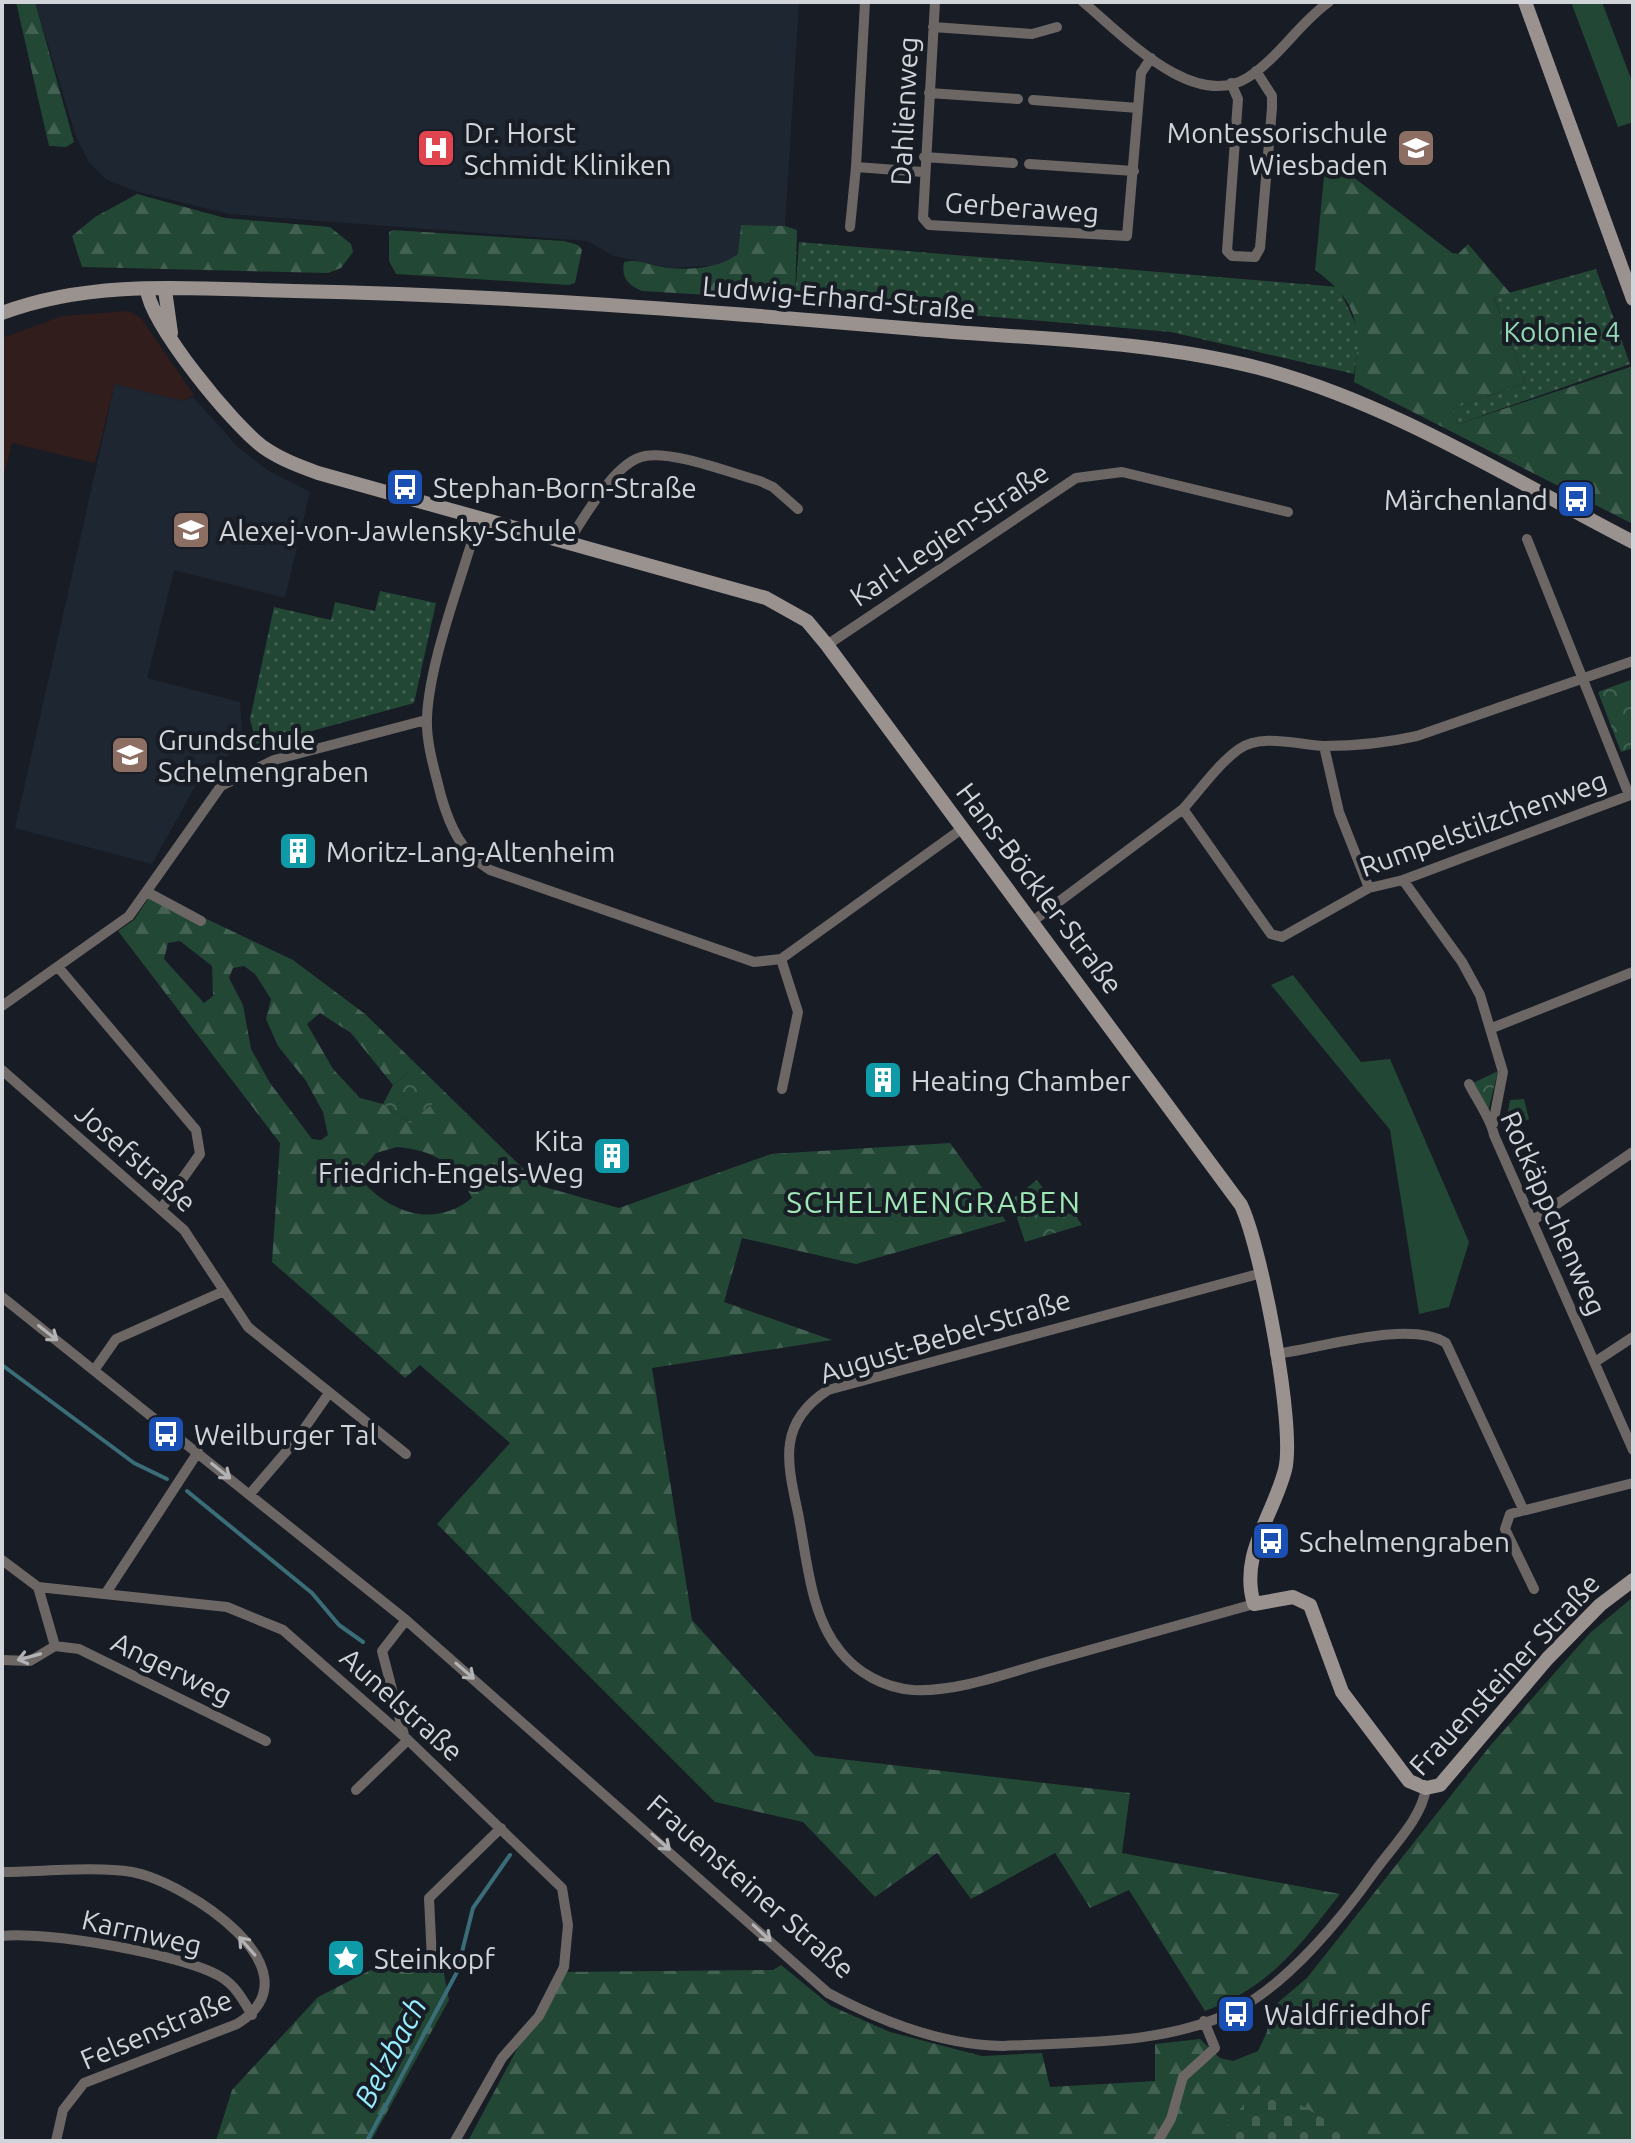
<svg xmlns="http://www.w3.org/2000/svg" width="1635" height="2143" font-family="Ubuntu,sans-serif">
<defs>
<pattern id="forest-firs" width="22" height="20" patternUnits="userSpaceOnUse" patternTransform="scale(2)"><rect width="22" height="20" fill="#234735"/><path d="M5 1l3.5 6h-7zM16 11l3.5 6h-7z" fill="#426152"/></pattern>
<pattern id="cemetery-stones" width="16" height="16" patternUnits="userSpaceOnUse" patternTransform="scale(2)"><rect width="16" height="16" fill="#234735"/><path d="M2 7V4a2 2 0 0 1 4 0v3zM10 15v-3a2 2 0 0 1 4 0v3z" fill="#426152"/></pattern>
<pattern id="park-crowns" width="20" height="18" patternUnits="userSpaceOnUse" patternTransform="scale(2)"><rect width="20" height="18" fill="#234735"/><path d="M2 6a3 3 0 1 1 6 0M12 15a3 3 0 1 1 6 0" fill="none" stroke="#426152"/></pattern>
<pattern id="garden-dots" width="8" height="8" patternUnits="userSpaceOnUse" patternTransform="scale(2)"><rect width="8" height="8" fill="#234735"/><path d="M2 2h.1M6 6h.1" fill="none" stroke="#426152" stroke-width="1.8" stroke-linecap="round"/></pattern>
</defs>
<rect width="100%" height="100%" fill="#181c24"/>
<path fill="#301d1c" d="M129,311L141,318L194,395L183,401L115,384L95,463L12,443L2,482V338L62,316Z"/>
<path fill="#1e2632" d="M35,2H799L785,226L742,225L738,254L724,265L669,268L614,256L587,241L229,214L135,191L107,180L88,161L75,134Z
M115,384L183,401L193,397L236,445L267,470L310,492L285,598L174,570L147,678L240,702L243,747L216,763L193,790L152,864L15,828Z"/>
<path fill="#234735" d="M1571,2H1602L1633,84V122L1618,127Z
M1293,975L1361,1062L1390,1059L1469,1242L1449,1307L1419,1314L1390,1130L1271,985Z
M1524,1099L1529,1119L1504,1132L1510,1100Z"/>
<path fill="url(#forest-firs)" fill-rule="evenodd" d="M16,2H35L74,142L66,147L49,146Z
M1326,156L1452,253L1458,254L1468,244L1510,293L1494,298L1525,383L1452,409L1458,424L1633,366V524L1354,382C1360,329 1362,304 1315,270Z
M137,194L225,218L330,227L351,244L353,252L341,268L328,273L82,267L72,236L95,217Z
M741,225L785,226L797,230L795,300L642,291C628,285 621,278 624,262C639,258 654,267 669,268C692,270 720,268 738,254Z
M392,230L564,241L578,245L582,250L575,283L569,285L396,274L389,261V232Z
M152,893L293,960L365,1014L541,1186L619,1208L771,1154L950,1143L1006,1221L856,1264L742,1238L724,1302L832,1340L652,1368L692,1620L815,1756L1130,1793L1122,1853L1340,1894C1299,1947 1270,1987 1205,2011L1129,1890L1090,1908L1055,1853L971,1899L937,1853L875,1897L803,1822L715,1802L437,1524L510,1443L420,1365L405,1378L272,1262L280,1143L118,931L134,920ZM180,941L212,966L213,996L204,1003L164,959L168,943ZM244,966L255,974L271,999L266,1019L278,1046L306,1081L323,1112L328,1135L321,1140L312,1139L270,1083L251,1049L243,1005L229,978L233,968ZM320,1013L351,1033L393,1085L408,1073L410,1123L383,1104L360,1098L333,1069L307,1024ZM397,1147C434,1150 456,1164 472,1198C433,1230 387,1212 357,1175L376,1153Z
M1633,1597V2141H1362L1261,2083L1215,2141H468L558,1972L773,1970L781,1965L831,2006L890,2032L982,2056L1042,2053L1050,2087L1155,2081V2044L1200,2039L1220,2058L1233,2061L1258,2051L1267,2032L1269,2010L1307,1978L1490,1746L1590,1633Z
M400,1955L442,1963L449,2000L371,2141H216L232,2090L318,1997Z"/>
<path fill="url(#cemetery-stones)" d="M1261,2082L1362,2141H1215Z"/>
<path fill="url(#park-crowns)" d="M1633,679V748L1621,752L1598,692Z
M1498,1071L1488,1112L1473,1083Z
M408,1073L437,1100L410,1123L383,1104L393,1085Z
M1037,1180L1061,1212L1075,1215L1082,1225L1025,1242L1011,1200Z"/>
<path fill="url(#garden-dots)" d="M799,242L1338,287L1360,333L1354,374L1171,332L795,300Z
M1596,269L1630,364L1458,424L1452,409L1525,383L1494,297Z
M380,591L436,603L414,703L257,746L250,719L274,607L331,620L335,602L375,611Z"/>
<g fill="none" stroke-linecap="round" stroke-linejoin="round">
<path stroke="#3a6d78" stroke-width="4" d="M2,1365L134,1463L167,1479
M187,1491L312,1593L339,1625L363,1642
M367,2141L457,1972L473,1908L510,1855"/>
<path stroke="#6c6765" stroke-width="10" d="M865,2L856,167L923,172
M935,2L923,218L929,225L1127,236L1141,73L1151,58
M1083,2C1122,34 1192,111 1247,78C1278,59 1299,23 1329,2
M933,27L1032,34L1057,27
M1231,83L1238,99L1227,251L1232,256L1255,257L1260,248L1272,108V96L1256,71
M929,93L1018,99
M1033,100L1138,108
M924,157L1013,163
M1029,164L1134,171
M850,227L856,167
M479,518C463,575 429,661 427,718C426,744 435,771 441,796C450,827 461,852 490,870L754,962L781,959L963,828
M1527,539L1629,795
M568,542C584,518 615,461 645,456C675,451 730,473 760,481L773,487L798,509
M827,645L1076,478L1122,472L1288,512
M1324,746L1339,812L1369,888
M1183,809C1200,790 1218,764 1239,749C1262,733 1298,745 1324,746C1356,746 1386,743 1417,736L1633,661
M1403,880L1462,962L1480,995L1503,1072L1493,1124
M147,892L201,921
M1033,921L1183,809L1271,934L1282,937L1369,888L1403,880L1633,794
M781,959L798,1012L782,1089
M58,967L196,1130L200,1154L161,1209
M2,1006L129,916L221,786L274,760L426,720
M1492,1028L1633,972
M2,1070L184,1230L248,1327L406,1454
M1469,1084C1477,1100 1491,1119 1494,1135L1633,1450
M1532,1221L1633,1152
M2,1297L406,1620L828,1993C882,2022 941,2045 1003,2046C1079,2042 1169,2045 1238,2009C1289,1982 1342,1918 1375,1871C1392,1847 1422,1818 1426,1788
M1275,1354C1319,1349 1409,1319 1446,1343L1523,1509
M1595,1362L1633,1337
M95,1369L116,1339L222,1292
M250,1494L297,1439L329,1393
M2,1560L38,1587L227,1607L283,1630L408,1740L562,1888L568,1925L564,1967L539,2016L502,2058L455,2141
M38,1587L55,1646
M1534,1589L1505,1529L1510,1514L1633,1483
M106,1593L198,1452
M1254,1604C1183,1624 1113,1644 1043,1663C1002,1675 956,1692 913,1690C885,1688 857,1673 840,1651C810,1615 807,1558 798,1513C787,1462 777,1423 828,1390L1262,1273
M55,1646L79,1649L266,1741
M2,1660L30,1661L55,1646
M404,1735L382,1651L406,1620
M356,1790L408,1740
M2,1872C40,1872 96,1866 132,1872C186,1882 323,1971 237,2024L84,2083L63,2110L56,2141
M2,1936C46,1931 183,1954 221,1977C236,1986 243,2000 252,2015
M432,1960L429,1898L501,1828
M1158,2141L1171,2119L1183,2077L1215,2048L1204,2021"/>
<path stroke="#9a928f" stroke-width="14" d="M1525,2L1633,299
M147,290C152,326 232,424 263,447C280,459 299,466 318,473L766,598L807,621L827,645L1241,1205C1261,1247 1296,1427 1285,1470C1273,1516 1239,1555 1254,1604L1293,1597L1310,1605L1342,1692L1409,1781L1426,1788L1440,1785L1547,1659L1600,1605L1633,1580
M165,290L171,333
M2,313C94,278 198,289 294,291C502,295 709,311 916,329C1030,339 1149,340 1259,368C1392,403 1512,480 1633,542"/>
</g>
<defs><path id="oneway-shaft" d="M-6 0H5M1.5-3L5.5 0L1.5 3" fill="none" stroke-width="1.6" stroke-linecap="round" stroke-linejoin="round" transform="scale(2)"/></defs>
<g stroke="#b3b3b6">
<use href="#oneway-shaft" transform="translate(48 1333) rotate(38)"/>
<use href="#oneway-shaft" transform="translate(221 1471) rotate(39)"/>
<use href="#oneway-shaft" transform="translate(29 1657) rotate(165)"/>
<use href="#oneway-shaft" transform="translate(465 1671) rotate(41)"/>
<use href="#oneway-shaft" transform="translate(661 1842) rotate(41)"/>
<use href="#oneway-shaft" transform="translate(762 1933) rotate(43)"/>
<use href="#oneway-shaft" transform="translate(247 1946) rotate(-131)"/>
</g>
<defs>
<symbol id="hospital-square" viewBox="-11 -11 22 22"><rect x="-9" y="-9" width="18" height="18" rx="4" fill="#e0444e" stroke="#181c24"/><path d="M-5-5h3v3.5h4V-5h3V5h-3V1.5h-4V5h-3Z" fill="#fff"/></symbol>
<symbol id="school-square" viewBox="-11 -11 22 22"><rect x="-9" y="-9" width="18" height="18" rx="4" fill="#8d6e63" stroke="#181c24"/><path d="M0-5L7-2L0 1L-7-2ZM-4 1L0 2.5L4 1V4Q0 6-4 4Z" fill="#fff"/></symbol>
<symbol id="bus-square" viewBox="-11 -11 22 22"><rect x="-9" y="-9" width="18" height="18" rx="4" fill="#1a4fb4" stroke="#181c24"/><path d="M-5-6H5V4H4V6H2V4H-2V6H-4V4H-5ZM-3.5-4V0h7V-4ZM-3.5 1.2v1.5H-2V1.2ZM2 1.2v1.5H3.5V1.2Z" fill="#fff"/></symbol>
<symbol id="building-square" viewBox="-11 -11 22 22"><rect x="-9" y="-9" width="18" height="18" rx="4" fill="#0f9aa8" stroke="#181c24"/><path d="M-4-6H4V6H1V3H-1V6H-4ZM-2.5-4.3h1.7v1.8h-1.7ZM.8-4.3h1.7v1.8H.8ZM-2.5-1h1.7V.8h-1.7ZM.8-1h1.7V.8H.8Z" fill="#fff"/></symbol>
<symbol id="sight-square" viewBox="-11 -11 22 22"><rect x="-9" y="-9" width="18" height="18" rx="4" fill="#0f9aa8" stroke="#181c24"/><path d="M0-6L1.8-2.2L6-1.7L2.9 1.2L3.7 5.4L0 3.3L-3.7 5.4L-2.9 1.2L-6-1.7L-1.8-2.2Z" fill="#fff"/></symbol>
</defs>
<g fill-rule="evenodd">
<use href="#hospital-square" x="414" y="126" width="44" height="44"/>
<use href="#school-square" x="1394" y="126" width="44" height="44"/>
<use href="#bus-square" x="383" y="465" width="44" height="44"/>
<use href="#bus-square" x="1554" y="477" width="44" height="44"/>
<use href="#school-square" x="169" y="508" width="44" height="44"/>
<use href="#school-square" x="108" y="733" width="44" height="44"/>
<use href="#building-square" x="276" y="829" width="44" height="44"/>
<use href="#building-square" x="861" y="1058" width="44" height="44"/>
<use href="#building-square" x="590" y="1134" width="44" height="44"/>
<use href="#bus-square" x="144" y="1412" width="44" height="44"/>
<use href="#bus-square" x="1249" y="1519" width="44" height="44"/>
<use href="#sight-square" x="324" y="1936" width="44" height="44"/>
<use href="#bus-square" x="1214" y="1992" width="44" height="44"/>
</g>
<g text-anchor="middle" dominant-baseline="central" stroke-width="8" stroke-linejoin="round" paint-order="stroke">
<g font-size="28" fill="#d1d4d9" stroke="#181c24">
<text transform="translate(904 111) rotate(-87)">Dahlienweg</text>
<text transform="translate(1022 207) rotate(4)">Gerberaweg</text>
<text transform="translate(839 297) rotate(5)">Ludwig-Erhard-Straße</text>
<text transform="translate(949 534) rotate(-34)">Karl-Legien-Straße</text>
<text transform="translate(1483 823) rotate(-20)">Rumpelstilzchenweg</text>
<text transform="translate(1040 888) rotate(53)">Hans-Böckler-Straße</text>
<text transform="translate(136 1157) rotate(41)">Josefstraße</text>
<text transform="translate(1554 1213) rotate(66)">Rotkäppchenweg</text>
<text transform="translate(945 1336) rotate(-17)">August-Bebel-Straße</text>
<text transform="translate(172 1668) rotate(26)">Angerweg</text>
<text transform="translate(1504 1674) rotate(-47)">Frauensteiner Straße</text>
<text transform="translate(402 1704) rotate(42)">Aunelstraße</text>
<text transform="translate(751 1886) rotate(41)">Frauensteiner Straße</text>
<text transform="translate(142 1932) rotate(13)">Karrnweg</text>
<text transform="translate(156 2029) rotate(-23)">Felsenstraße</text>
</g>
<g font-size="28" fill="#d1d4d9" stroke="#181c24" text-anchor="start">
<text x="464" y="132">Dr. Horst<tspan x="464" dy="32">Schmidt Kliniken</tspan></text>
<text x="1388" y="132" text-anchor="end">Montessorischule<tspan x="1388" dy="32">Wiesbaden</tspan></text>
<text x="433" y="487">Stephan-Born-Straße</text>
<text x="1548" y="499" text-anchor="end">Märchenland</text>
<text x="219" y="530">Alexej-von-Jawlensky-Schule</text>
<text x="158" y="739">Grundschule<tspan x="158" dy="32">Schelmengraben</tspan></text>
<text x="326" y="851">Moritz-Lang-Altenheim</text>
<text x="911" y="1080">Heating Chamber</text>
<text x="584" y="1140" text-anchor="end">Kita<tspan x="584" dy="32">Friedrich-Engels-Weg</tspan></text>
<text x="194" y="1434">Weilburger Tal</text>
<text x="1299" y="1541">Schelmengraben</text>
<text x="374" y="1958">Steinkopf</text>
<text x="1264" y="2014">Waldfriedhof</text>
</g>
<g font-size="28" fill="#94d9b3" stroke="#181c24">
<text x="1562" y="331">Kolonie 4</text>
</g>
<g font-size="30" letter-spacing="2" fill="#9fe7b5" stroke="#181c24">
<text x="934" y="1202">SCHELMENGRABEN</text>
</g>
<g font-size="30" font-style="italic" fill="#95ecfe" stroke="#181c24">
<text transform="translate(390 2052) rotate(-62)">Belzbach</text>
</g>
</g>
<rect width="1635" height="2143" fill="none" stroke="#d1d4d9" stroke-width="8"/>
</svg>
